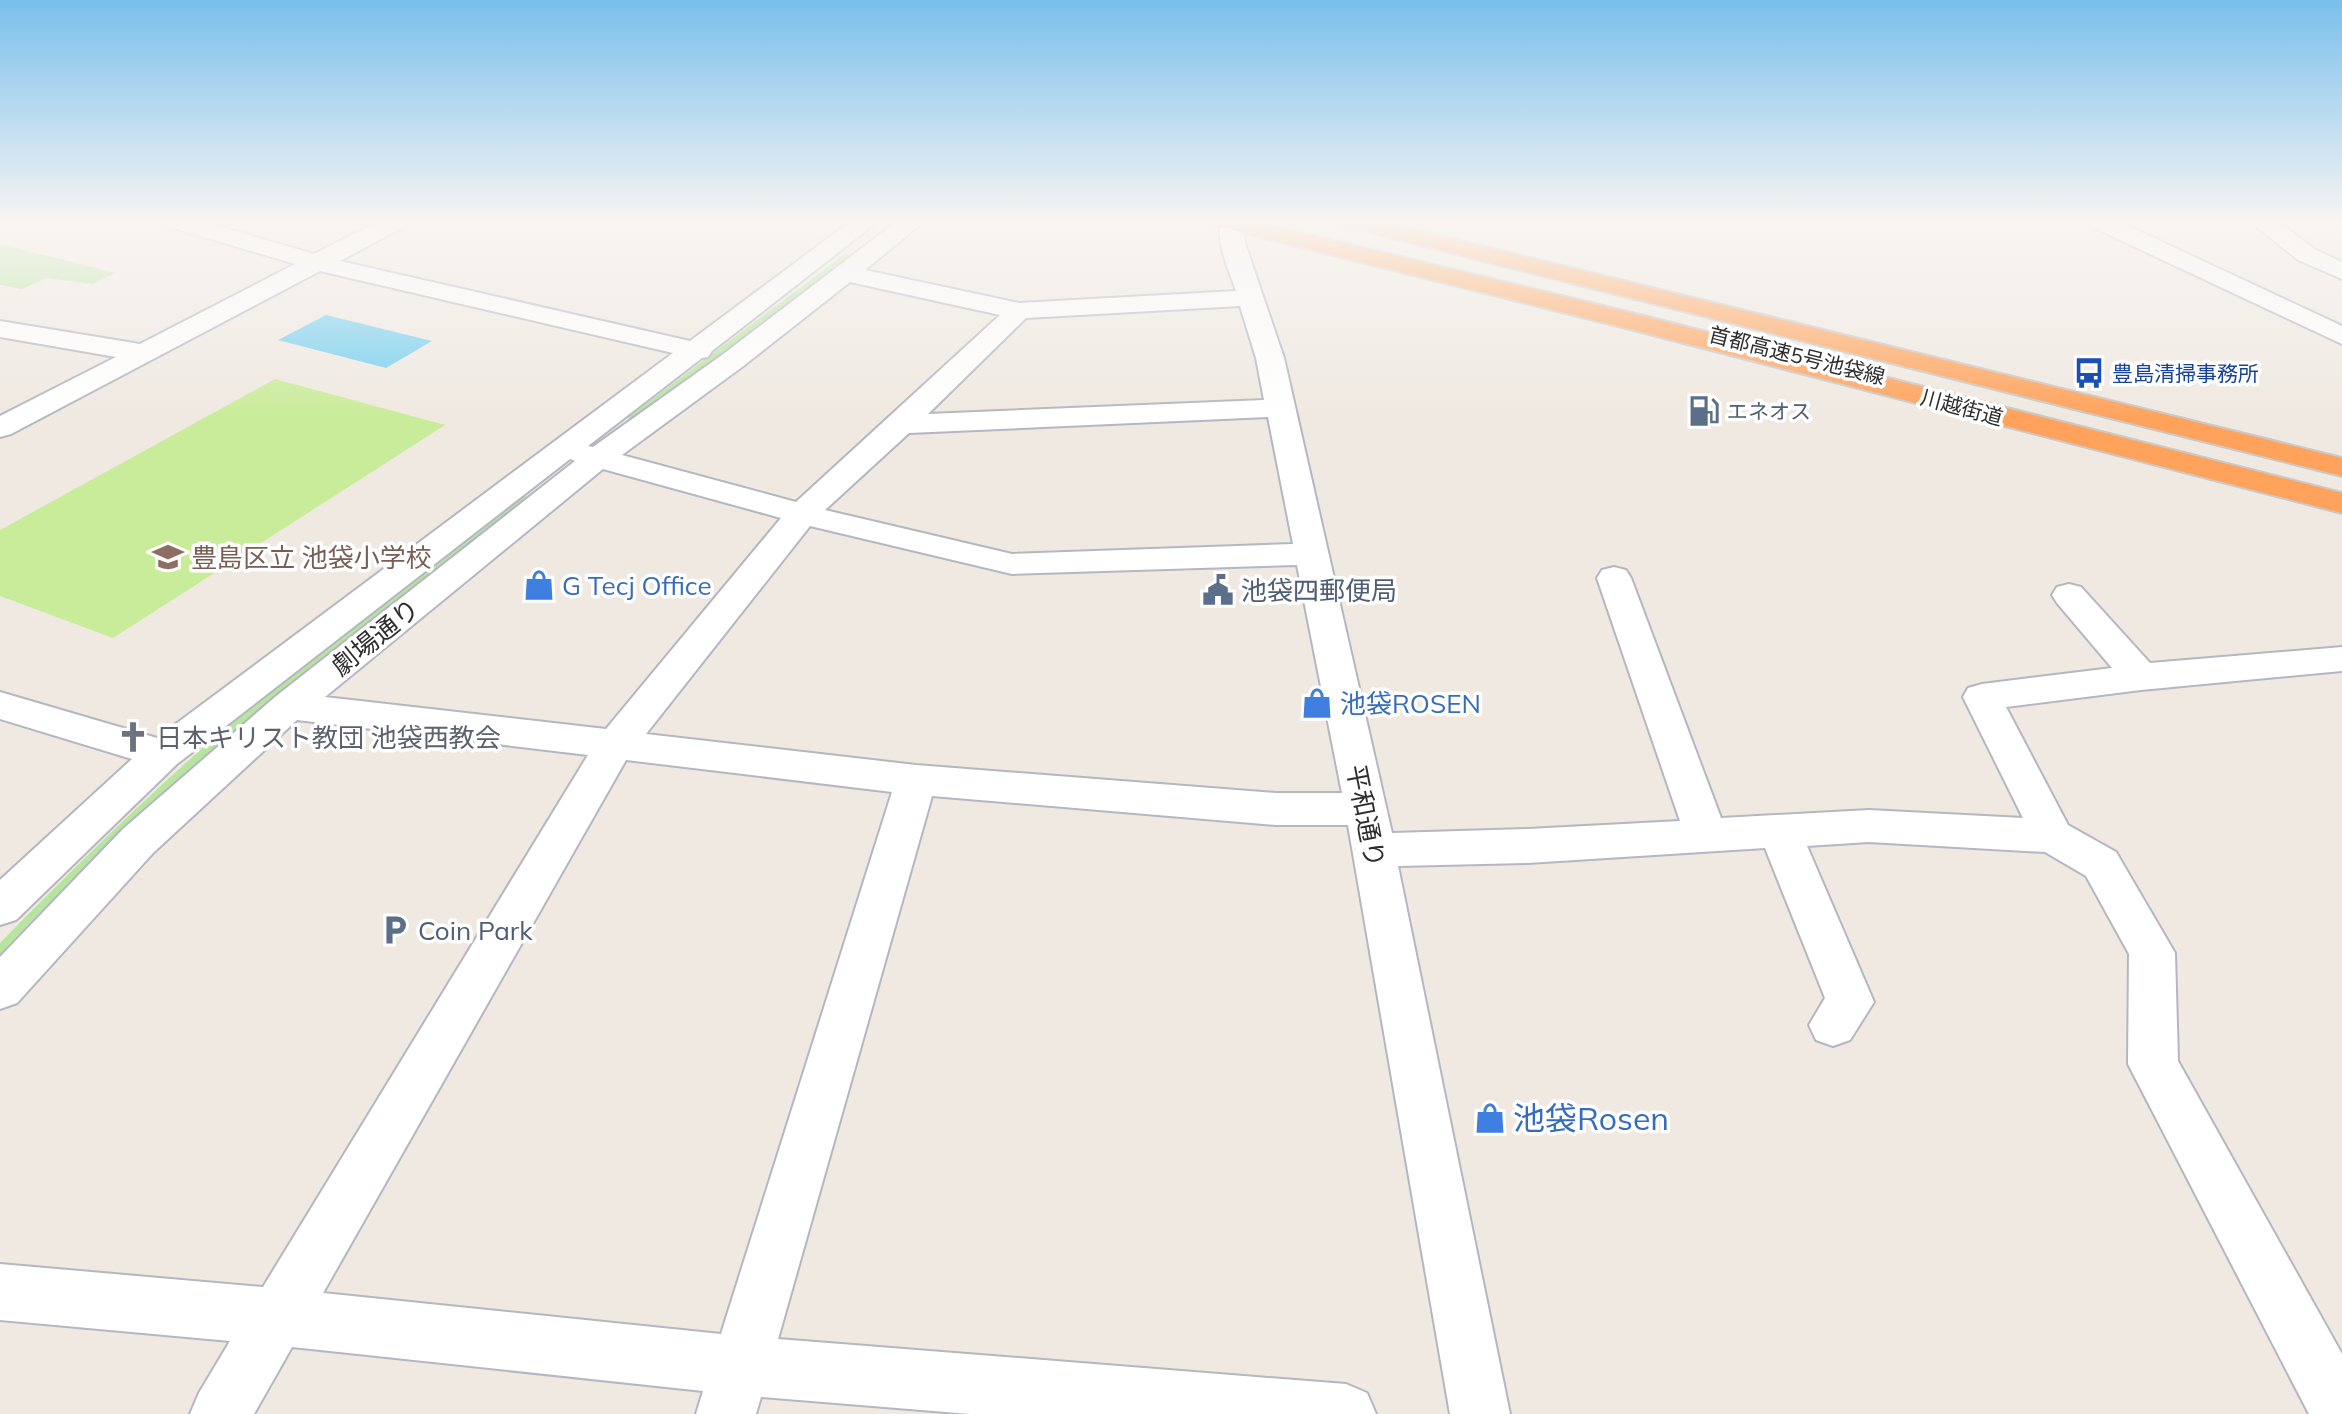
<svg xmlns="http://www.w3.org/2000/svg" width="2342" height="1414" font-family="Mulish,'Noto Sans JP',sans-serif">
<rect width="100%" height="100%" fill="#efe9e1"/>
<path fill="#b6e59e" d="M0,244L115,273L93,284L46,278L22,289L0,285Z
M845,254L852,256L642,420L627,418Z
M522,496L532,497C453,558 373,617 296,679C191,763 92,857 0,954V943C93,848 188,756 291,673C366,612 445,555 522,496Z"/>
<path fill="#c9ec9a" d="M275,379L445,425L113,638L0,596V530Z"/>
<path fill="#75cff0" d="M326,315L432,341L386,368L278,340Z"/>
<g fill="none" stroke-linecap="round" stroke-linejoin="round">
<defs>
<path id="minor" d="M156,219H194L314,254L383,219H413L409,224L340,261L690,341L854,219H881L712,351L708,357L702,358L588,446L593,447L722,355L900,219H927L865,270L1019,303L1236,291C1230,272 1213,238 1223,219H1241L1246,246L1284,358L1392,833L1528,829L1680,821L1597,578L1602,570L1614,567L1626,570L1631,578L1721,818L1869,810L2023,818L1963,697L1968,688L1982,684L2112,668L2057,603L2052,595L2057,587L2069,584L2081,587L2150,663L2342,647V671L2141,690L2006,707L2068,825L2116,852L2175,953L2178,1061L2342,1354V1414H2309L2128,1064L2129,954L2086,876L2045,852L1869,842L1807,846L1874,1002L1850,1040L1833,1046L1816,1040L1809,1025L1825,998L1765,848L1528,863L1398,866L1510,1414H1450L1348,825H1276L932,796L778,1339L1346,1384L1367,1393L1376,1414H970L761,1397L756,1414H696L703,1391L292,1347L254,1414H190L199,1393L230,1341L0,1320V1264L263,1287L588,755L297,720L153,853L17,1003L0,1009V957L123,829L275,697L575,461L570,459L177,764L16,920L0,925V880L132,759L0,719V692L157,738L673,353L320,271L11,434L0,437V416L116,357L0,337V321L140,344L295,264L160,224ZM850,282L1000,315L796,502L622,455L742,367ZM1240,306L1256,358L1264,400L928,414L1026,318ZM1268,417L1293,544L1012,554L825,510L909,433ZM603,469L781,518L606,729L325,697ZM810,526L1012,574L1297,565L1342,793H1276L916,765L646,734ZM626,760L892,792L721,1334L323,1293Z
M2082,219H2113L2342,326V344L2086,224Z
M2247,219H2274L2316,250L2342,262V279L2298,260Z"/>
<path id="highway" d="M1204,219H1245L1632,313L2342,493V513L1614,325L1208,224Z
M1332,219H1373L2342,458V476L1336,224Z"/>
</defs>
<use href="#minor" stroke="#b4b7c1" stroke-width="4"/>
<use href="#highway" stroke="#c9c9c9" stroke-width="4"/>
<use href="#minor" fill="#fff" fill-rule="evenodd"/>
<use href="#highway" fill="#ffa35c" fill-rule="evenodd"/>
</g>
<linearGradient id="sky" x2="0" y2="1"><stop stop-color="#7abfeb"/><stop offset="0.53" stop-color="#f8f5f2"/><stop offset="1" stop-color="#f8f5f2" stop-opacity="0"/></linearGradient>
<rect width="2342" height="417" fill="url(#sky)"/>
<defs>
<symbol id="bus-bare" viewBox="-9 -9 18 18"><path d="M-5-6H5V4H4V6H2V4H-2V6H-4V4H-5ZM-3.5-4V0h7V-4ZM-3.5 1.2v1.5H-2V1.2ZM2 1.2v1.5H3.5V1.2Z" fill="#1a4fb4" stroke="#fff" stroke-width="2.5" paint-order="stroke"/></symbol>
<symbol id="fuel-bare" viewBox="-9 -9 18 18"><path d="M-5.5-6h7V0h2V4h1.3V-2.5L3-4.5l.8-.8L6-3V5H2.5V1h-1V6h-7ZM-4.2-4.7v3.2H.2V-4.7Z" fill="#5c6f8a" stroke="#fff" stroke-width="2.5" paint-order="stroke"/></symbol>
<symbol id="school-bare" viewBox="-9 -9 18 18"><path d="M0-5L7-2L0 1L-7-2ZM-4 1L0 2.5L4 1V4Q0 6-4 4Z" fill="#8d6e63" stroke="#fff" stroke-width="2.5" paint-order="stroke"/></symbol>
<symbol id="shop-bare" viewBox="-9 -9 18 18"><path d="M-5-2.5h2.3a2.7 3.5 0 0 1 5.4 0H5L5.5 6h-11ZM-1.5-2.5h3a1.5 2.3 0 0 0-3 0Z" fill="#3f7fe0" stroke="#fff" stroke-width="2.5" paint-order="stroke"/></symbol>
<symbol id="civic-bare" viewBox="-9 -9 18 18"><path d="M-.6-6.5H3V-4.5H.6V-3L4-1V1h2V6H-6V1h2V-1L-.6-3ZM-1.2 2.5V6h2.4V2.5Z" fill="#5c6f8a" stroke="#fff" stroke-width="2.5" paint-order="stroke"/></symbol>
<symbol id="church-bare" viewBox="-9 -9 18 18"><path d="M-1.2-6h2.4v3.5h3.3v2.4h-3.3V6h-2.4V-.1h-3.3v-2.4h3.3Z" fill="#6b7280" stroke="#fff" stroke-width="2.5" paint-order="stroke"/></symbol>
<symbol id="parking-bare" viewBox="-9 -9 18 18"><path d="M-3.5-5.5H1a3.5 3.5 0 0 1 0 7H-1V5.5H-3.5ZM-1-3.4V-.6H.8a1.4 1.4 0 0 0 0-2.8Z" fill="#5c6f8a" stroke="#fff" stroke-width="2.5" paint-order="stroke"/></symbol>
</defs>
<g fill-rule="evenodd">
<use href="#bus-bare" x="2067" y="351" width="44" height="44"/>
<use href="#fuel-bare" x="1682" y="389" width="44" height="44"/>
<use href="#school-bare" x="146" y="535" width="44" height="44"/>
<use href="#shop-bare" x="517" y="563" width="44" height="44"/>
<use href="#civic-bare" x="1196" y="568" width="44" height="44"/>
<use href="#shop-bare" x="1295" y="681" width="44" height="44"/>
<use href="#church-bare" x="111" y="715" width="44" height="44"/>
<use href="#parking-bare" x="373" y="908" width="44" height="44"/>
<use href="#shop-bare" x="1468" y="1096" width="44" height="44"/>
</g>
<g text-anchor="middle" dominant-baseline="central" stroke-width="7" stroke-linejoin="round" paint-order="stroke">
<g font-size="21" fill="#2e2e2e" stroke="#fff">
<text transform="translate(1797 355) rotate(14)">首都高速5号池袋線</text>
<text transform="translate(1962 407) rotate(15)">川越街道</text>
</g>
<g font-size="21" fill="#164399" stroke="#fff" text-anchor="start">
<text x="2112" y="373">豊島清掃事務所</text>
</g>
<g font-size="21" fill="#4e5e75" stroke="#fff" text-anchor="start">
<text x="1727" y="411">エネオス</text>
</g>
<g font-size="26" fill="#785e54" stroke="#fff" text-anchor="start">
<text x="191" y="557">豊島区立 池袋小学校</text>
</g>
<g font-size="26" fill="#366cbe" stroke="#fff" text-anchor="start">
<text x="562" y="585">G Tecj Office</text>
<text x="1340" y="703">池袋ROSEN</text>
</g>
<g font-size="26" fill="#4e5e75" stroke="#fff" text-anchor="start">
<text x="1241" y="590">池袋四郵便局</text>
<text x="418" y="930">Coin Park</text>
</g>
<g font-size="26" fill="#2e2e2e" stroke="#fff">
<text transform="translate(375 637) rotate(-39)">劇場通り</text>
<text transform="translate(1366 816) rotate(79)">平和通り</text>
</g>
<g font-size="26" fill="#5b616d" stroke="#fff" text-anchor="start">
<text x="156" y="737">日本キリスト教団 池袋西教会</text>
</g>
<g font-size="32" fill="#366cbe" stroke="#fff" text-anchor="start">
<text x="1513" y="1118">池袋Rosen</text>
</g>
</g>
</svg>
